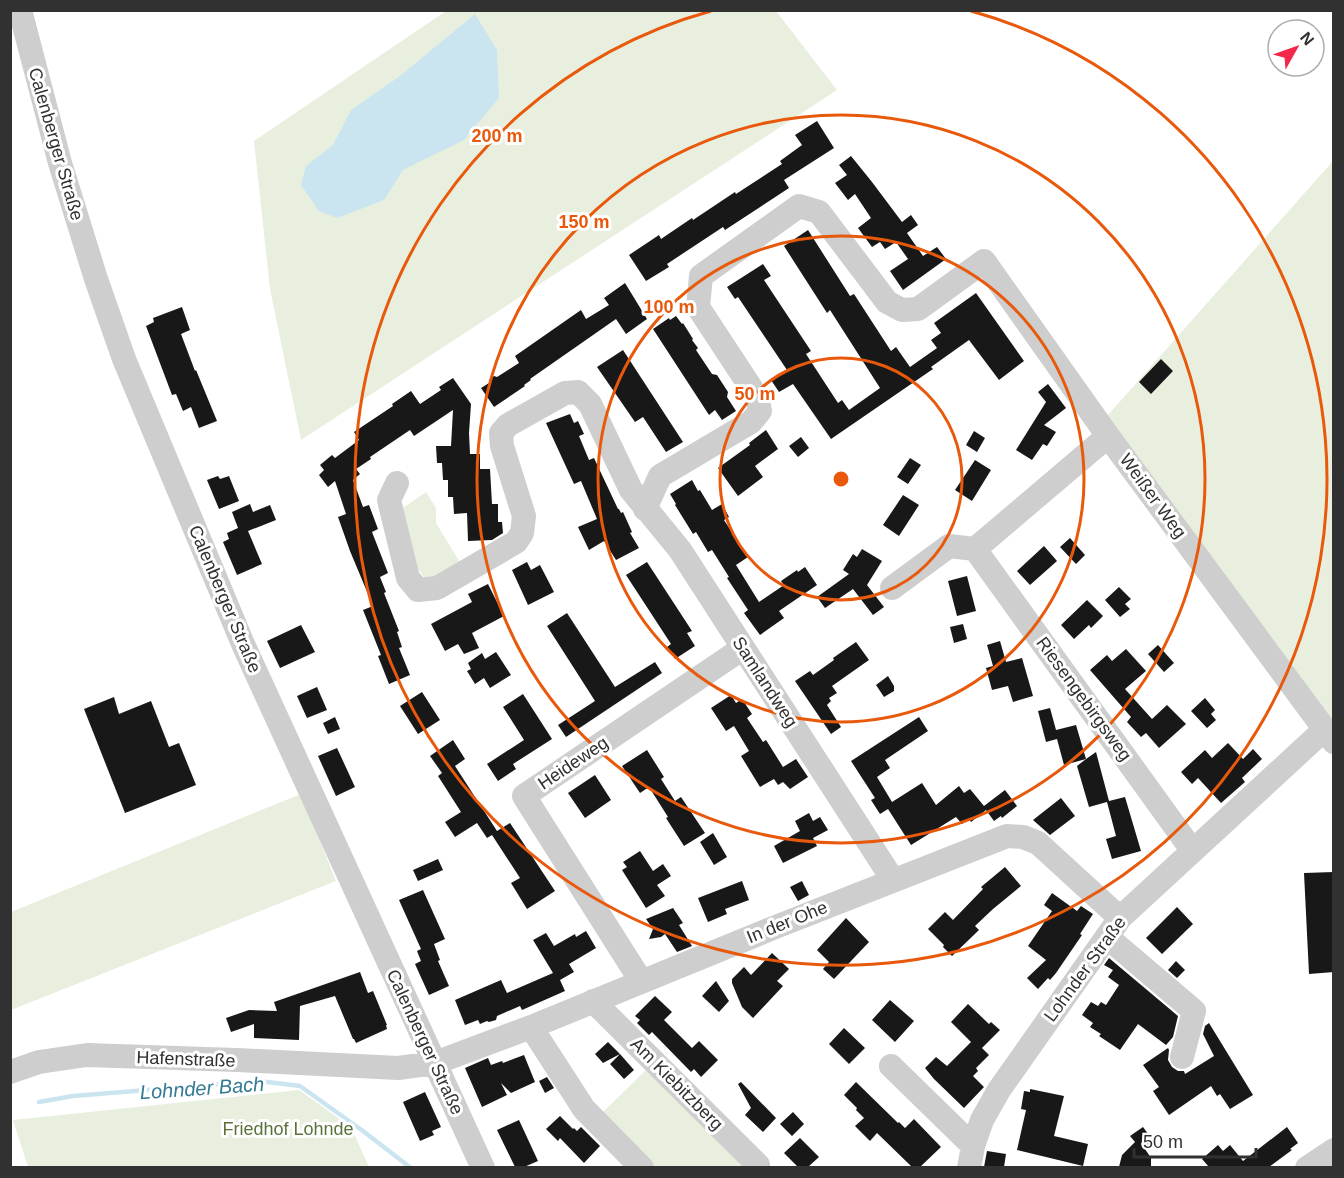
<svg xmlns="http://www.w3.org/2000/svg" width="1344" height="1178" font-family="Arial,sans-serif">
<rect width="100%" height="100%" fill="#fff"/>
<path fill="#e9efdf" d="M446,11H776L837,90L301,440L270,289L254,141Z
M1333,161L1334,719L1325,729L1100,424Z
M426,492L436,508V523L461,564L436,578L424,577L418,569L403,508Z
M301,794L336,881L11,1010V912Z
M649,1067L744,1168L647,1167L597,1118Z
M299,1090L351,1127L369,1167H28L13,1120Z"/>
<path fill="#cae5f0" d="M475,14L497,50L499,98L464,140L403,170L384,200L337,218L319,211L301,185L306,166L333,145L351,110L400,76Z"/>
<g fill="none" stroke-linecap="round" stroke-linejoin="round">
<path stroke="#cae5f0" stroke-width="4.5" d="M39,1102L73,1096L259,1081L300,1086L363,1131L411,1168"/>
</g>
<path fill="#181818" d="M817,121L834,148L784,180L789,188L725,230L723,227L667,264L669,267L646,281L629,255L659,235L661,239L692,218L693,220L735,192L736,194L782,164L780,161L802,145L795,135Z
M851,156L872,182L902,222L911,215L918,225L907,233L923,256L937,247L946,259L903,290L890,271L908,259L896,242L885,249L880,242L872,247L858,228L871,218L855,194L848,200L835,183L847,175L839,165Z
M808,230L850,296L854,294L891,351L896,347L910,367L937,348L931,340L941,333L934,323L976,293L1024,361L999,380L969,340L931,367L933,369L831,439L793,384L779,392L771,380L787,370L738,297L735,299L727,287L763,264L771,276L764,280L811,351L806,354L838,403L842,400L849,410L880,388L830,310L827,313L784,246Z
M625,283L647,319L626,334L616,319L530,379L531,380L524,385L525,386L494,407L481,388L489,383V380L494,376L497,377L519,363L515,356L581,310L586,319L609,305L604,298Z
M182,307L190,330L181,334L195,371L196,370L217,421L199,428L191,407L183,411L176,394L172,395L146,326L154,322L153,318Z
M676,316L682,324L683,323L693,339L692,340L698,348L696,350L712,374L717,375L728,392L727,397L736,411L722,420L715,410L709,415L653,329L669,318L670,320Z
M623,350L683,442L666,452L643,417L635,422L597,367Z
M1161,359L1173,371L1151,394L1139,382Z
M453,378L471,404L469,433L470,454H480V469H490L492,504H498V522H502L503,533L492,540L468,541L467,513L454,514L453,497H448V480H443L442,463H437L436,446H451L453,410L414,436L410,430L370,457L371,459L356,469L360,474L353,480L363,507L369,505L378,529L372,532L388,573L380,577L386,592L384,593L399,631L397,632L402,647L399,648L410,675L389,684L378,656L381,655L363,610L373,606L350,551L338,517L346,514L335,481L328,487L319,475L324,470L320,465L332,455L335,458L359,440L354,432L393,406L392,404L411,391L420,404L441,390L439,387Z
M1048,384L1066,408L1044,425L1056,432L1047,446L1043,444L1032,460L1016,450L1046,402L1038,392Z
M570,414L574,423L578,421L584,434L579,436L589,460L594,458L618,509H619L621,513L623,512L632,532L630,533L639,548L616,560L604,541L589,550L578,527L597,519L581,481L574,484L546,423Z
M766,430L778,449L755,466L763,477L738,496L718,468L750,445L749,443Z
M974,431L985,438L977,452L966,445Z
M801,437L809,448L798,457L789,446Z
M910,458L921,465L908,484L897,477Z
M975,460L991,470L972,501L955,490Z
M218,476L220,479L229,476L239,501L219,509L207,480Z
M692,480L698,491L700,490L712,510L722,504L729,517L724,520L748,557L736,565L759,602L784,585L781,581L797,570L798,572L805,567L817,585L779,611L784,618L760,635L744,613L748,610L727,578L729,577L712,550L708,552L696,532L693,534L675,505L676,504L670,494Z
M903,495L919,505L899,536L883,525Z
M250,504L253,512L270,505L276,520L248,531L262,564L237,575L223,542L229,539L227,533L238,528L232,512Z
M1070,538L1085,555L1076,564L1060,547Z
M1044,546L1057,561L1030,585L1017,571Z
M862,549L882,561L867,585L884,607L873,615L853,589L825,608L817,597L849,574L843,570L853,554L857,557Z
M527,562L531,570L540,565L554,592L528,605L512,570Z
M647,562L692,631L687,633L695,646L675,659L667,647L671,644L626,575Z
M967,576L976,611L957,616L948,581Z
M488,584L504,616L472,633L479,648L464,654L458,644L445,651L431,624L472,602L468,594Z
M1119,587L1131,599L1125,604L1130,609L1120,617L1105,600Z
M1087,600L1103,616L1091,628L1089,625L1074,639L1061,625Z
M567,613L615,687L655,662L662,673L566,737L558,725L595,701L547,626Z
M963,624L967,639L954,643L950,627Z
M301,625L315,652L280,668L267,641Z
M1000,641L1006,662L1022,658L1033,696L1013,702L1008,686L992,690L986,668L993,666L987,645Z
M856,642L869,660L832,686L837,693L829,698L831,701L827,705L841,727L831,734L795,681L810,671L813,675L834,660L833,658Z
M1158,645L1174,663L1164,672L1148,654Z
M1126,649L1146,671L1125,689L1152,719L1167,705L1186,724L1159,748L1146,733L1141,737L1127,722L1131,717L1090,670L1107,655L1112,661Z
M496,652L511,675L490,688L484,678L475,684L467,671L471,669L468,663L482,653L485,659Z
M888,676L894,686V691L884,697L876,685Z
M317,687L327,710L307,718L297,696Z
M422,692L440,720L418,734L400,706Z
M523,694L552,739L513,764L516,769L498,781L487,764L524,740L503,707Z
M731,695L736,703L742,699L752,714L747,718L763,742L766,740L783,767L796,759L808,777L790,789L783,782L778,785L774,779L760,787L741,756L749,751L734,726L726,731L711,708Z
M114,697L119,714L151,701L169,747L179,743L196,785L125,813L84,709Z
M1205,698L1215,710L1211,714L1216,720L1207,728L1191,711Z
M1050,708L1056,730L1076,725L1086,759L1096,752L1109,801L1125,797L1141,851L1112,859L1106,839L1116,836L1107,802L1089,807L1077,766L1086,759L1064,765L1057,739L1046,742L1038,711Z
M335,717L340,729L328,734L323,723Z
M919,717L928,731L885,760L890,768L877,777L892,802L922,783L936,805L959,786L964,793L970,789L984,806L1005,790L1017,806L1002,818L1001,816L994,821L986,810L971,822L969,819L962,824L956,817L911,845L888,809L880,814L871,800L875,798L851,761Z
M453,740L465,759L455,766L497,831L510,823L555,891L527,909L511,883L520,878L492,835L487,838L477,823L455,837L445,822L461,812L438,776L442,773L430,756Z
M1228,743L1243,759L1253,749L1262,759L1242,778L1245,782L1221,803L1198,778L1192,784L1181,772L1205,750L1212,758Z
M337,748L355,787L336,796L318,756Z
M647,750L664,777L661,779L675,801L681,797L705,833L684,846L666,818L668,817L649,787L640,793L622,766Z
M595,775L611,800L585,818L568,793Z
M1061,798L1075,816L1050,835L1033,820Z
M809,813L813,821L820,817L828,830L813,838L817,846L783,863L774,846L800,831L795,821Z
M713,833L727,857L714,865L700,842Z
M640,851L653,871L663,864L671,876L657,885L665,896L646,908L622,870L627,867L623,862Z
M438,859L443,870L418,881L413,870Z
M1005,867L1021,886L993,909L975,926L979,930L952,956L943,947L944,945L928,929L945,912L953,920L983,889L981,887Z
M1334,872V972L1309,974L1304,873Z
M742,881L749,900L725,909L727,914L708,922L698,898Z
M802,881L809,895L798,901L790,887Z
M423,890L445,939L434,944L440,960L438,961L449,986L429,995L415,964L421,961L417,951L421,949L399,900Z
M1052,893L1077,911L1081,906L1093,914L1080,934L1082,935L1056,973L1050,980L1048,978L1038,989L1027,978L1046,960L1028,946L1052,911L1044,905Z
M1177,907L1193,924L1162,954L1146,938Z
M673,908L683,923L679,925L692,946L677,952L665,934L661,937L649,939L653,929L646,919Z
M846,918L869,942L834,979L823,969L829,962L817,950Z
M586,931L596,948L569,964L574,972L560,980L565,991L522,1010L520,1006L497,1016L496,1020L489,1022L487,1021L480,1024L478,1020L465,1025L455,1000L501,980L507,993L553,973L533,940L546,933L554,946L575,934L576,937Z
M772,953L789,969L777,981L783,986L753,1018L742,1007L732,983V979L744,967L751,975Z
M1109,958L1178,1016L1173,1037L1166,1045L1138,1024L1120,1050L1099,1036L1101,1034L1090,1027L1093,1023L1082,1015L1091,1002L1098,1006L1101,1002L1106,1005L1119,985L1108,977L1113,970L1104,965Z
M1176,961L1185,970L1177,978L1168,970Z
M360,972L368,993L373,991L387,1025H386L387,1029L356,1043L354,1039H353L335,996L300,1006L299,1040L254,1038V1024L231,1032L226,1018L249,1010L277,1011L274,1002Z
M716,981L729,1001L719,1012L702,996Z
M655,996L672,1012L664,1020L692,1048L699,1041L718,1060L701,1077L694,1069L691,1072L652,1032L649,1035L637,1023L640,1020L635,1016Z
M890,1000L914,1021L895,1042L872,1020Z
M968,1004L989,1024L991,1022L1000,1030L982,1048L989,1055L976,1068L978,1071L973,1076L984,1087L964,1108L934,1079L925,1068L936,1057L947,1066L971,1042L951,1022Z
M1209,1023L1253,1095L1230,1109L1220,1094L1217,1096L1211,1086L1169,1115L1153,1091L1159,1087L1143,1065L1168,1048L1169,1050L1168,1060L1172,1067L1178,1071H1184L1185,1074L1214,1056L1203,1034L1205,1026Z
M844,1028L865,1048L849,1064L829,1044Z
M608,1042L620,1054L603,1063L595,1054Z
M620,1054L634,1070L624,1079L610,1064Z
M524,1055L535,1082L511,1093L501,1083L507,1095L482,1107L465,1068L488,1058L491,1065L502,1061L503,1063Z
M547,1077L554,1088L545,1093L539,1081Z
M741,1082L776,1118L763,1132L745,1115L751,1108L738,1084Z
M856,1082L898,1123L899,1122L905,1128L914,1119L941,1147L920,1167H912L877,1133L870,1141L855,1126L864,1118L856,1110L857,1108L844,1095Z
M1030,1089L1064,1096L1054,1136L1088,1144L1083,1166L1017,1150L1026,1110L1021,1109L1024,1091L1030,1092Z
M425,1092L441,1127L432,1131L434,1135L420,1141L403,1102Z
M793,1112L804,1124L792,1136L780,1124Z
M560,1116L573,1129L574,1128L577,1131L581,1127L600,1146L584,1163L560,1138L558,1141L546,1129Z
M519,1120L538,1161L524,1167H515L497,1130Z
M1143,1127L1154,1142L1145,1149L1151,1158V1167H1119L1122,1155L1135,1142L1130,1136Z
M1287,1127L1298,1143L1290,1149L1292,1150L1269,1167H1209L1202,1159L1218,1145L1223,1151L1230,1145L1243,1161Z
M800,1138L819,1157L808,1167H798L784,1153Z
M987,1151L1006,1154L1004,1167H984Z"/>
<g fill="none" stroke-linecap="round" stroke-linejoin="round">
<path stroke="#cecece" stroke-width="24" d="M20,10L60,163L96,279L124,359L243,644L483,1168
M1108,436L975,549L1192,850
M397,483L389,500L408,578L418,590L437,588L516,542L522,533L524,516L502,446L501,433L508,425L565,393L578,392L590,404L631,490L680,550L893,880
M645,509L660,476L751,422L760,411L757,397L698,307L701,276L799,206L819,212L887,302L902,310L918,309L984,261L1108,436L1334,742
M892,588L949,546L975,549
M1107,937L1194,1011L1182,1057
M641,981L524,796L743,648
M593,1001L758,1165L755,1168
M531,1027L584,1109L642,1168
M891,1066L973,1146
M10,1072L39,1062L87,1055L237,1060L398,1068L435,1063L531,1027L773,928L1007,836L1023,837L1038,843L1120,918
M969,1168L973,1146L982,1120L999,1090L1120,918L1325,729
M1307,1168L1334,1150"/>
</g>
<g fill="none" stroke="#e8590c" stroke-width="3">
<circle cx="841" cy="479" r="121"/>
<circle cx="841" cy="479" r="243"/>
<circle cx="841" cy="479" r="364"/>
<path d="M971 11A486 486 0 1 1 711 11"/>
</g>
<g text-anchor="middle" dominant-baseline="central" stroke-width="6" stroke-linejoin="round" paint-order="stroke">
<g font-size="18" fill="#313131" stroke="#fff">
<text transform="translate(56 144) rotate(74)">Calenberger Straße</text>
<text transform="translate(1153 496) rotate(54)">Weißer Weg</text>
<text transform="translate(225 599) rotate(67)">Calenberger Straße</text>
<text transform="translate(765 682) rotate(57)">Samlandweg</text>
<text transform="translate(1084 699) rotate(54)">Riesengebirgsweg</text>
<text transform="translate(573 763) rotate(-34)">Heideweg</text>
<text transform="translate(787 922) rotate(-22)">In der Ohe</text>
<text transform="translate(1085 969) rotate(-54)">Lohnder Straße</text>
<text transform="translate(425 1042) rotate(65)">Calenberger Straße</text>
<text transform="translate(186 1059) rotate(2)">Hafenstraße</text>
<text transform="translate(677 1084) rotate(45)">Am Kiebitzberg</text>
</g>
<g font-size="18" fill="#5a723a" stroke="#fff">
<text x="288" y="1129">Friedhof Lohnde</text>
</g>
<g font-size="20" font-style="italic" fill="#357a95" stroke="#fff">
<text transform="translate(202 1088) rotate(-4)">Lohnder Bach</text>
</g>
</g>
<circle cx="841" cy="479" r="9" fill="#e8590c" stroke="#fff" stroke-width="3"/>
<g font-size="18" text-anchor="middle" font-weight="bold" fill="#e8590c" stroke="#fff" stroke-width="6" stroke-linejoin="round" paint-order="stroke">
<text x="497" y="142">200 m</text>
<text x="584" y="228">150 m</text>
<text x="669" y="313">100 m</text>
<text x="755" y="400">50 m</text>
</g>
<rect width="1344" height="1178" fill="none" stroke="#313131" stroke-width="24"/>
<g transform="translate(1296 48) rotate(50)"><circle r="28" fill="#ffffff" stroke="#adadad" stroke-width="1.5"/>
<path d="M0-4.5L10 22L0 15L-10 22Z" fill="#f3284b"/>
<text y="-9" font-size="16" font-weight="bold" text-anchor="middle" fill="#313131">N</text>
</g>
<path d="M1134 1148v9h122v-9" fill="none" stroke="#313131" stroke-width="3"/>
<text x="1143" y="1148" font-size="18" fill="#313131" stroke="#ffffff" stroke-width="4.5" paint-order="stroke">50 m</text>
</svg>
